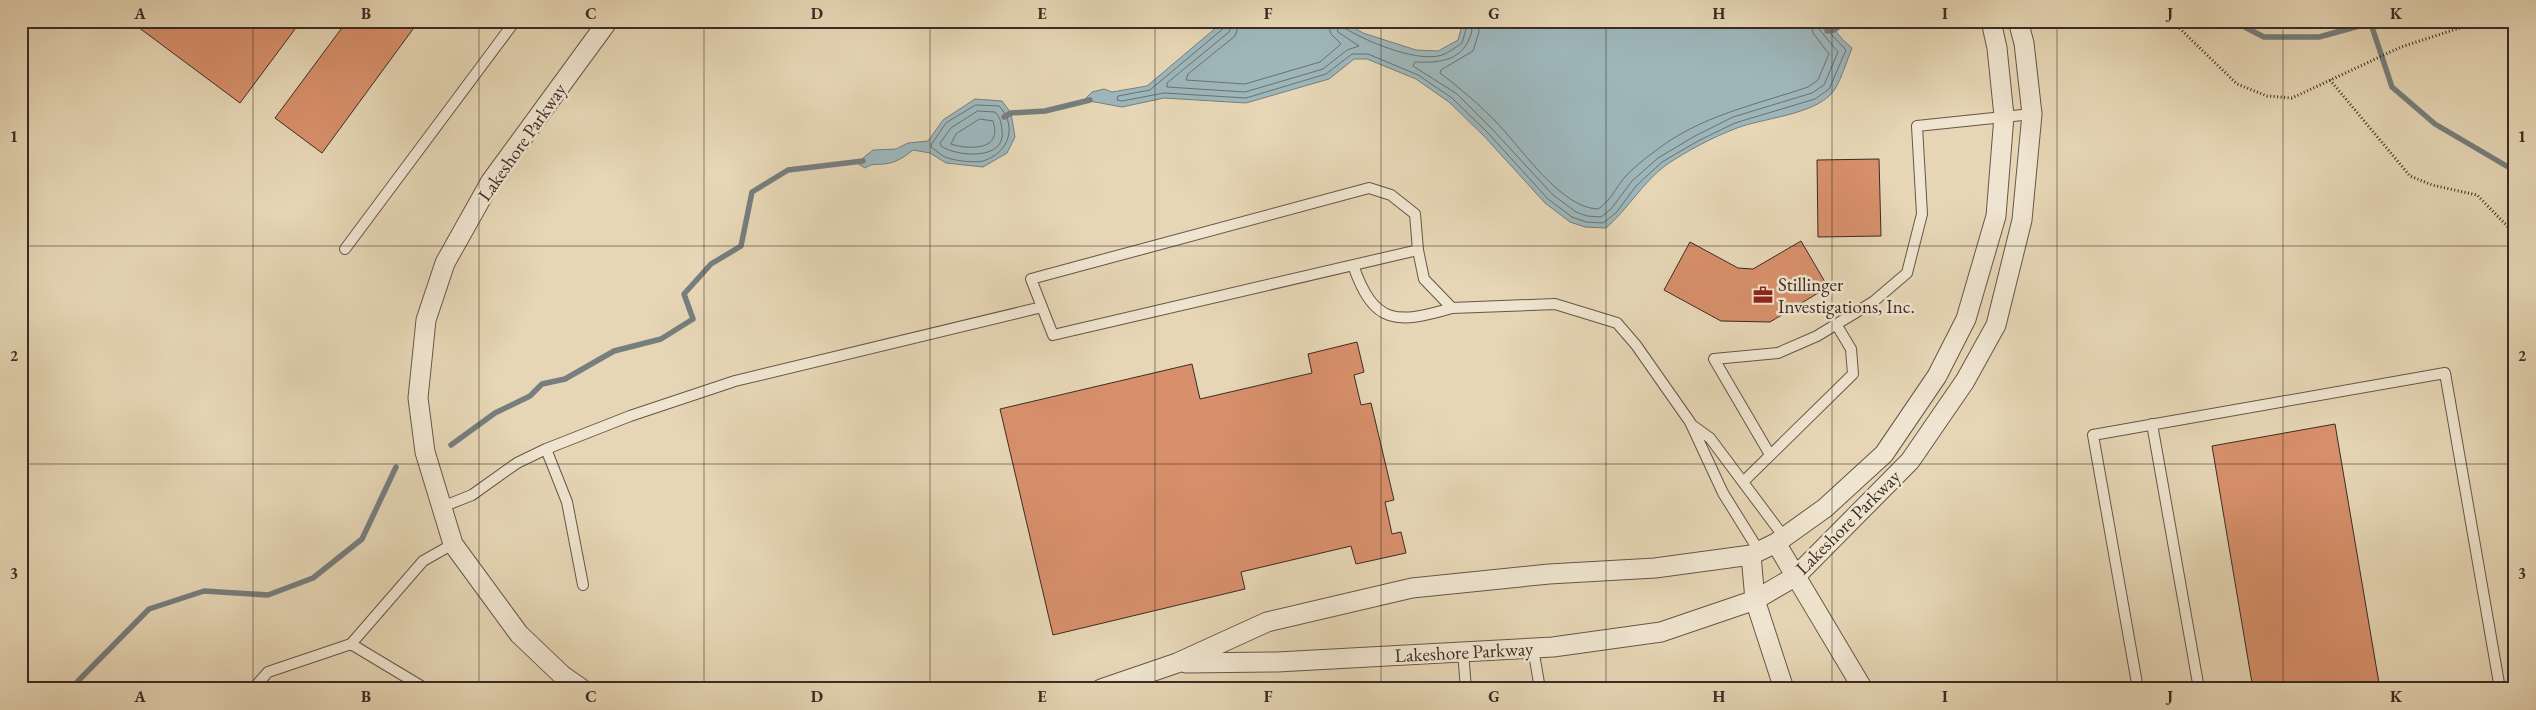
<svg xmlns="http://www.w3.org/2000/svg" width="2536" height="710" font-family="'EB Garamond',serif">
<rect width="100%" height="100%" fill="#e6d6b5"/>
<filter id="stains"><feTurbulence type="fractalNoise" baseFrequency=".004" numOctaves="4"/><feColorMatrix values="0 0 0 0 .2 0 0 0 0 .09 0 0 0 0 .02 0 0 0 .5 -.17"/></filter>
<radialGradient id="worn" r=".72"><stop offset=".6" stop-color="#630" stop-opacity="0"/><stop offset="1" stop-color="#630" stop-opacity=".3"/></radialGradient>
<path fill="#9db6ba" stroke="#767e7e" d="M1224,21H1342L1363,33L1416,50L1438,51L1458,40L1461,29L1454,21H1827L1843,40L1852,48C1847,60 1840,84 1832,93C1813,115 1763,118 1737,128C1713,137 1687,151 1666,165C1642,183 1628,209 1606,228L1585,227L1570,222L1545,203L1484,136L1449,102L1416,79L1367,59H1354L1329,79L1246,103L1164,98L1122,107L1084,100L1092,92L1104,89L1112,92L1147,86Z
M975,99L1002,101L1011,113L1015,137L1007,153L983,167L946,163L930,153L913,150C904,157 896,163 884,164C875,165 873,163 865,168L857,163L873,150L896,149L908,143L928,141L943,120Z"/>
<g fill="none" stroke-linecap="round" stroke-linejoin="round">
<path stroke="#6c7070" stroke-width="1" d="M1227,21L1225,27L1150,90L1118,96L1117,100L1122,101L1164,93L1246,98L1326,74L1352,54H1368L1418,75L1452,98L1488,133L1548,199L1572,217L1586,222L1603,223L1616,213L1636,186L1662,162L1698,141L1735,123L1815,99L1829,89L1846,50L1830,33L1824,21
M1233,21L1229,32L1167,83V87L1245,92L1323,69L1347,50L1359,46L1338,32L1335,21
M1240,21L1235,36L1188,74L1186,80L1245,84L1320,62L1341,44L1331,34L1327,21
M1341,21L1343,27C1365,41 1413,61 1438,56C1446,55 1456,47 1462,43L1466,29L1460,21
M1469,21L1472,31C1464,61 1441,63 1415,62L1413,66L1457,94L1492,129L1553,195L1576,212L1587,216L1601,217L1611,209L1632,181L1658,158L1695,136L1733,117L1812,93L1824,85L1838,52L1819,29L1817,21
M1477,21L1479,32L1473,51L1441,70L1440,73C1461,89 1480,105 1498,124C1523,150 1561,208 1598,209C1610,202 1616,187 1625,177C1633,168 1644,159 1654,152C1699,116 1755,105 1808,87L1818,80L1829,54L1813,33L1810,21
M976,105L999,106C1018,126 1009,153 983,161C976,163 956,161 948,158C943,157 937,151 932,148L931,145L946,123Z
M978,111L995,112C1001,118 1001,123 1002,130C1007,161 957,157 941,146L940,143L951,128Z
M980,119L993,121C994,125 996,132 994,136C990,151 962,148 951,144L956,134Z"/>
<path stroke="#767e7e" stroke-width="5.5" d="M2233,21L2264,37H2319L2370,23
M2370,21L2392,87L2435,124L2515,171
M1827,31L1834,30L1847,21
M1004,117L1011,113L1045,111L1090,100
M451,445L495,413L530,396L542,384L565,379L614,351L661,339L693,319L684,294L711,264L741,246L752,192L788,170L863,161
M73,689L78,681L149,609L204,591L268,595L313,578L362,539L396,467"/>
</g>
<path fill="#d7906b" stroke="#3c2b25" d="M130,21H301L240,103Z
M347,21H403L413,29L322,153L275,118Z
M1879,159L1881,236L1818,237L1817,160Z
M1801,241L1828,287L1770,322L1721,321L1664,290L1690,242L1738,268L1753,269Z
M1357,342L1364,372L1354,375L1361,405L1371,403L1394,500L1385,502L1392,534L1401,532L1406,553L1356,564L1351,546L1241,572L1245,589L1053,635L1000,409L1192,364L1200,399L1312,373L1308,354Z
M2335,424L2380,689H2253L2212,446Z"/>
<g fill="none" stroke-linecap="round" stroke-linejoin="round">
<defs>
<path id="lane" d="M345,249L515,21
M1418,250L1415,214L1391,195L1369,188L1031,279L1053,335L1418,250L1424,279L1452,308L1555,304L1617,323L1636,345L1690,422L1723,493L1759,551
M1353,265C1374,326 1397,324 1452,308
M2152,424L2199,689
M1692,425L1710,438L1784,537
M546,449L567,502L583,585
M1769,453L1714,359L1778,353L1817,336L1873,302L1907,273L1922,214L1917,126L2032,114
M1744,481L1853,374L1851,349L1836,324
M442,507L472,495L517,463L546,449L630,416L735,381L1042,307
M351,644L426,689
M1533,648L1540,689
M1463,652L1466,689
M253,689L268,672L351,644L423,561L453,544
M2138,689L2093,435L2445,373L2500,689"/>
<path id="street" d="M1776,543L1863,689
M1751,555L1755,600L1784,689
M1186,663L1277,662L1553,647L1661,632L1755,600L1796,576L1910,461L1965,381L1996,325L2022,220L2032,114L2024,43L2018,21
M582,689L562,675L519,634L453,544L425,452L418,398L426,320L445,263L491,181L608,21
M1101,689L1177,663L1267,622L1412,588L1549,574L1655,568L1751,555L1776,543L1825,508L1884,454L1937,376L1966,319L1996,216L2004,116L1997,48L1991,21"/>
</defs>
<use href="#lane" stroke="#665649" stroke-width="12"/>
<use href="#street" stroke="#665649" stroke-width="21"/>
<path stroke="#3c2b25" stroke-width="3" stroke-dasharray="1 2.5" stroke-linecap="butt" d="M2172,21L2237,84L2267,96L2292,98L2401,47L2478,22L2515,25
M2330,80L2410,176L2432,185L2477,195L2515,234"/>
<use href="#lane" stroke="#efe4cf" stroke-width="10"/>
<use href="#street" stroke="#efe4cf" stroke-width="19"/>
</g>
<path fill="none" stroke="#3c2b25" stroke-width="1" stroke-opacity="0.55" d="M253,21V689M479,21V689M704,21V689M930,21V689M1155,21V689M1381,21V689M1606,21V689M1832,21V689M2057,21V689M2283,21V689M21,246H2515M21,464H2515"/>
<defs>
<symbol id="office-bare" viewBox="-9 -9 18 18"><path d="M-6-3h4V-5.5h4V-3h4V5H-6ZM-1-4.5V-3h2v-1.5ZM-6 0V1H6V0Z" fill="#8f2418" stroke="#efe4cf" stroke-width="2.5" paint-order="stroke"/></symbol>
</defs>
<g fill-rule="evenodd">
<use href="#office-bare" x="1749" y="281" width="28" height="28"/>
</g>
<g text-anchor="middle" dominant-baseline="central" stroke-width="5" stroke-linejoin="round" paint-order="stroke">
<g font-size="19" fill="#3c2b25" stroke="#efe4cf">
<text transform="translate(522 142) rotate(-55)">Lakeshore Parkway</text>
<text transform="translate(1848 522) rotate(-45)">Lakeshore Parkway</text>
<text transform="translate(1464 652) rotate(-3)">Lakeshore Parkway</text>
</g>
<g font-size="19" fill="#3c2b25" stroke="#efe4cf" text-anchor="start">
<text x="1778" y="284">Stillinger<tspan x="1778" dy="22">Investigations, Inc.</tspan></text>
</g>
</g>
<rect width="2536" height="710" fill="none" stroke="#e6d6b5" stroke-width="55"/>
<rect x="28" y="28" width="2480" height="654" fill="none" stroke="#3c2b25" stroke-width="2"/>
<g font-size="16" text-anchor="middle" font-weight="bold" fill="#3c2b25">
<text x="140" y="19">A</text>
<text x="366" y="19">B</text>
<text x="591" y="19">C</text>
<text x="817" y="19">D</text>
<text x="1042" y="19">E</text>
<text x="1268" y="19">F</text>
<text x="1494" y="19">G</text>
<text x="1719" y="19">H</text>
<text x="1945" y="19">I</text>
<text x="2170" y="19">J</text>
<text x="2396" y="19">K</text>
<text x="14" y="142">1</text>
<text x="2522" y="142">1</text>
<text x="14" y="361">2</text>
<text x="2522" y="361">2</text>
<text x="14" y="579">3</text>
<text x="2522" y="579">3</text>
<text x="140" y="702">A</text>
<text x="366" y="702">B</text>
<text x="591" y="702">C</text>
<text x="817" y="702">D</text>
<text x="1042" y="702">E</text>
<text x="1268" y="702">F</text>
<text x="1494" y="702">G</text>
<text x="1719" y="702">H</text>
<text x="1945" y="702">I</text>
<text x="2170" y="702">J</text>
<text x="2396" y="702">K</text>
</g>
<rect width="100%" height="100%" filter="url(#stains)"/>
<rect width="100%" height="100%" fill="url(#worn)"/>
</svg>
